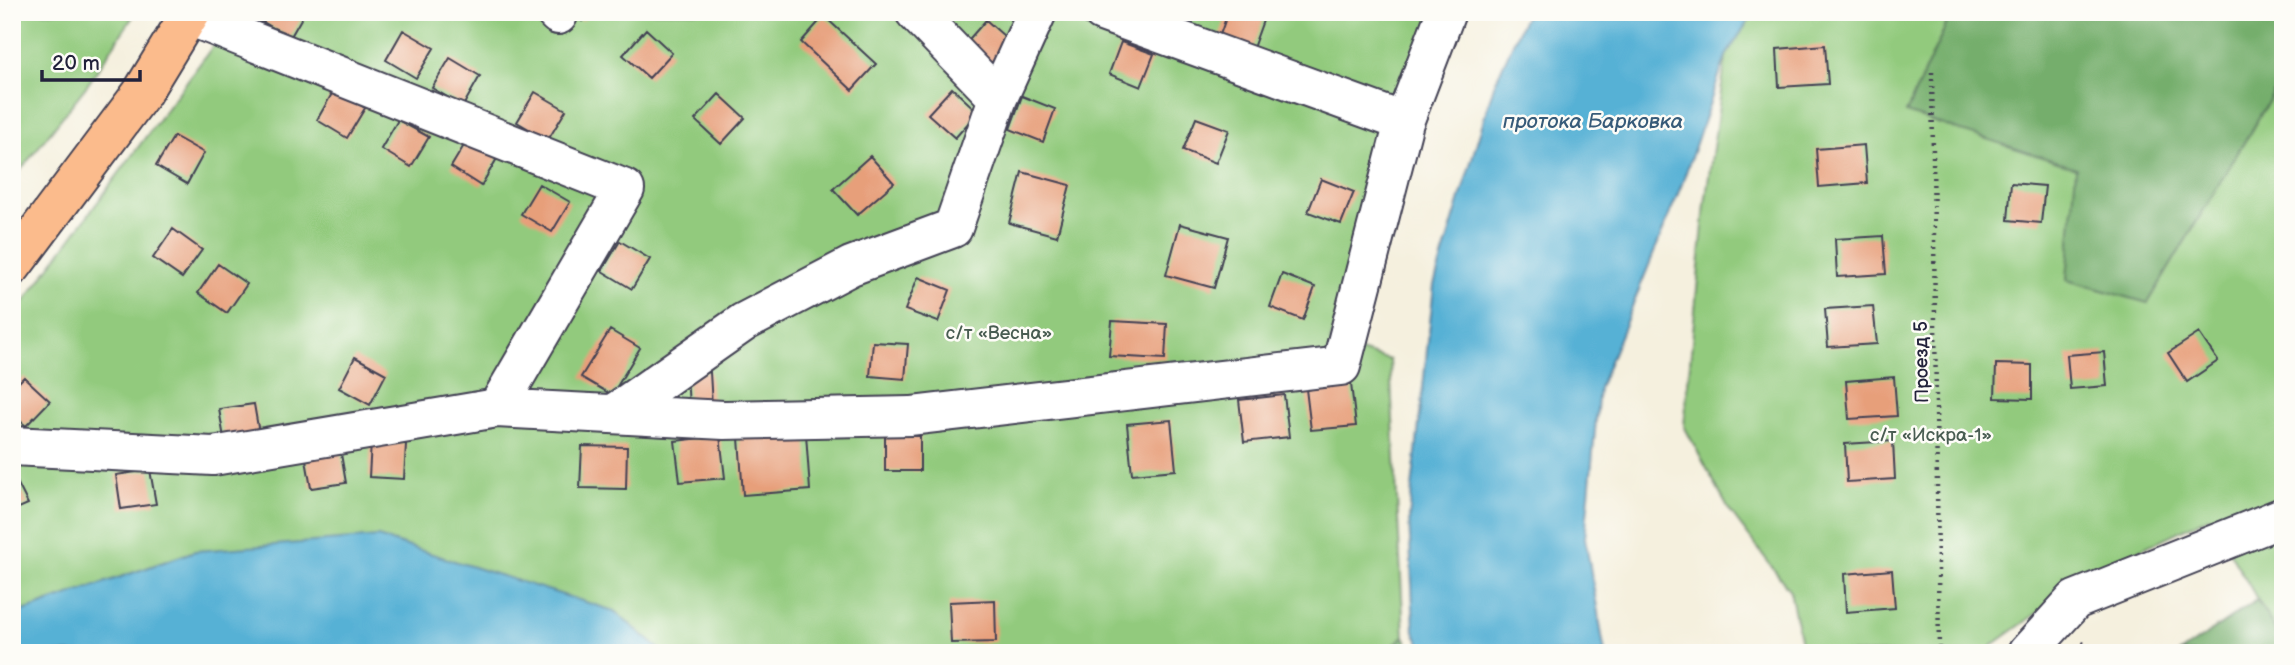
<svg xmlns="http://www.w3.org/2000/svg" width="2295" height="665" font-family="'Balsamiq Sans',sans-serif">
<rect width="100%" height="100%" fill="#fdfcf7"/>
<filter id="ink" filterUnits="userSpaceOnUse"><feTurbulence type="fractalNoise" baseFrequency=".0143" numOctaves="2"/><feDisplacementMap in="SourceGraphic" scale="14" xChannelSelector="R" yChannelSelector="G"/><feConvolveMatrix kernelMatrix="1 2 1 2 8 2 1 2 1" color-interpolation-filters="sRGB"/></filter>
<filter id="wash" filterUnits="userSpaceOnUse"><feTurbulence type="fractalNoise" baseFrequency=".00686" numOctaves="4" result="noise"/><feDisplacementMap in="SourceGraphic" scale="28" xChannelSelector="R" yChannelSelector="G"/><feGaussianBlur stdDeviation="1.57" result="paint"/><feColorMatrix in="noise" values="0 0 0 0 0 0 0 0 0 0 0 0 0 0 0 0 0 1.4 0 .05"/><feComposite in="paint" operator="in"/></filter>
<g filter="url(#wash)">
<rect width="100%" height="100%" fill="#f5f0de"/>
<path fill="#92ca7d" stroke="#5a765c" stroke-width="2" d="M12,12H136L88,84L12,181Z
M238,12H1434L1330,342L1390,360L1404,636L1384,653H664L614,611L195,551L12,615V318Z
M1754,12H1952L1906,113L2077,168L2067,280L2148,303L2283,77V643L2209,517L2099,569L1994,644L1988,653H1803L1790,591L1729,510L1684,426L1705,204L1726,56Z"/>
<path fill="#75ae6c" stroke="#4c6854" stroke-width="2" d="M1952,12H2283V77L2148,303L2067,280L2076,168L1906,113Z
M2257,600L2283,643V653H2180Z
M1404,636L1412,653H1384Z"/>
<path fill="#57b1d5" stroke="#3c6a88" stroke-width="2" d="M1527,12H1754L1726,56L1682,184L1599,388L1585,538L1605,653H1425L1414,632L1409,517L1434,285L1494,85Z
M378,537L614,611L664,653H12V615L195,551Z"/>
<g id="blocks">
<path fill="#e79f7a" d="M264,12H305L290,38L260,20Z
M573,12H591L582,21Z
M1228,12H1258L1265,15L1253,48L1220,35Z
M824,16L876,64L852,90L801,42Z
M986,20L1013,44L989,70L963,46Z
M646,29L672,53L649,78L623,55Z
M403,30L434,48L416,78L386,60Z
M1121,42L1154,54L1141,87L1109,74Z
M1825,45L1828,84L1779,87L1777,49Z
M450,58L480,76L463,106L432,88Z
M952,88L978,112L955,138L928,114Z
M334,90L365,108L347,138L317,120Z
M535,92L566,110L548,140L517,122Z
M719,94L745,118L721,144L695,120Z
M1022,96L1055,109L1043,142L1010,129Z
M1196,118L1229,130L1216,163L1183,150Z
M398,120L429,137L411,167L381,149Z
M174,136L204,153L187,184L156,166Z
M469,137L499,155L481,186L451,167Z
M1864,145L1867,183L1819,187L1816,149Z
M870,156L894,183L857,215L833,189Z
M1022,172L1070,185L1057,236L1009,223Z
M1321,179L1354,192L1341,224L1308,212Z
M2011,183L2045,186L2041,223L2008,220Z
M539,184L570,202L552,232L521,214Z
M1180,224L1228,237L1214,288L1166,275Z
M173,229L202,250L182,278L153,258Z
M1883,236L1886,274L1837,277L1835,239Z
M620,241L650,259L632,289L602,271Z
M218,264L247,284L227,313L198,293Z
M1282,274L1315,287L1303,320L1270,307Z
M918,277L950,290L938,322L905,310Z
M1873,306L1877,344L1828,347L1825,309Z
M1112,321L1167,324L1165,359L1109,356Z
M610,330L640,348L612,395L581,377Z
M2199,333L2218,361L2187,382L2168,353Z
M873,342L908,344L905,379L870,376Z
M2104,352L2107,386L2070,389L2067,355Z
M355,357L386,374L370,405L339,388Z
M1996,364L2032,365V399L1995,398Z
M710,372L712,406L689,408L687,373Z
M24,377L50,401L26,426L12,414V389Z
M1894,377L1897,416L1849,419L1846,381Z
M1351,384L1356,426L1311,430L1306,389Z
M1284,395L1289,437L1244,442L1239,400Z
M254,404L260,439L225,444L219,409Z
M1171,420L1176,470L1132,474L1127,424Z
M806,434L810,490L743,495L739,438Z
M720,436L725,478L680,482L675,441Z
M885,436H920V471H885Z
M1893,441L1895,479L1847,482L1845,444Z
M371,442L406,444L404,479L369,477Z
M582,446L627,447L626,489L580,488Z
M340,448L346,483L311,488L305,454Z
M150,470L156,504L121,509L116,475Z
M12,472L28,504L12,511Z
M1892,570L1895,608L1846,612L1844,574Z
M995,600L996,642L951,643L949,602Z"/>
</g>
</g>
<g filter="url(#ink)">
<use href="#blocks" fill-opacity="0" stroke="#424153" stroke-width="2"/>
<g fill="none" stroke-linecap="round" stroke-linejoin="round">
<defs>
<path id="minor" d="M555,12L558,15
M915,12L998,98
M1102,12L1404,122
M189,16L625,189L497,408
M613,414L744,322L851,266L953,228L998,98L1037,12
M12,446L213,456L497,408L724,420L911,416L1341,366L1404,122L1446,12
M2027,653L2075,600L2283,517"/>
<path id="major" d="M12,266L141,94L191,12"/>
</defs>
<use href="#minor" stroke="#424153" stroke-width="42"/>
<use href="#major" stroke="#424153" stroke-width="42"/>
<path stroke="#424153" stroke-width="4.5" stroke-dasharray="2 5" stroke-linecap="butt" d="M1932,72L1939,653
M2082,643L2104,653"/>
<use href="#minor" stroke="#fff" stroke-width="38"/>
<use href="#major" stroke="#fbbb8c" stroke-width="38"/>
</g>
</g>
<g text-anchor="middle" dominant-baseline="central" stroke-width="5" stroke-linejoin="round" paint-order="stroke">
<g font-size="19" fill="#495d52" stroke="#fdfcf7">
<text x="999" y="333">с/т «Весна»</text>
<text x="1931" y="435">с/т «Искра-1»</text>
</g>
<g font-size="19" fill="#22223b" stroke="#fdfcf7">
<text transform="translate(1922 362) rotate(-91)">Проезд 5</text>
</g>
<g font-size="21" font-style="italic" fill="#375b79" stroke="#fdfcf7">
<text x="1593" y="121">протока Барковка</text>
</g>
</g>
<rect width="2295" height="665" fill="none" stroke="#fdfcf7" stroke-width="42"/>
<path d="M42 70v10h98v-10" fill="none" stroke="#22223b" stroke-width="3.5"/>
<text x="52" y="70" font-size="21" fill="#22223b" stroke="#fdfcf7" stroke-width="5" paint-order="stroke">20 m</text>
</svg>
